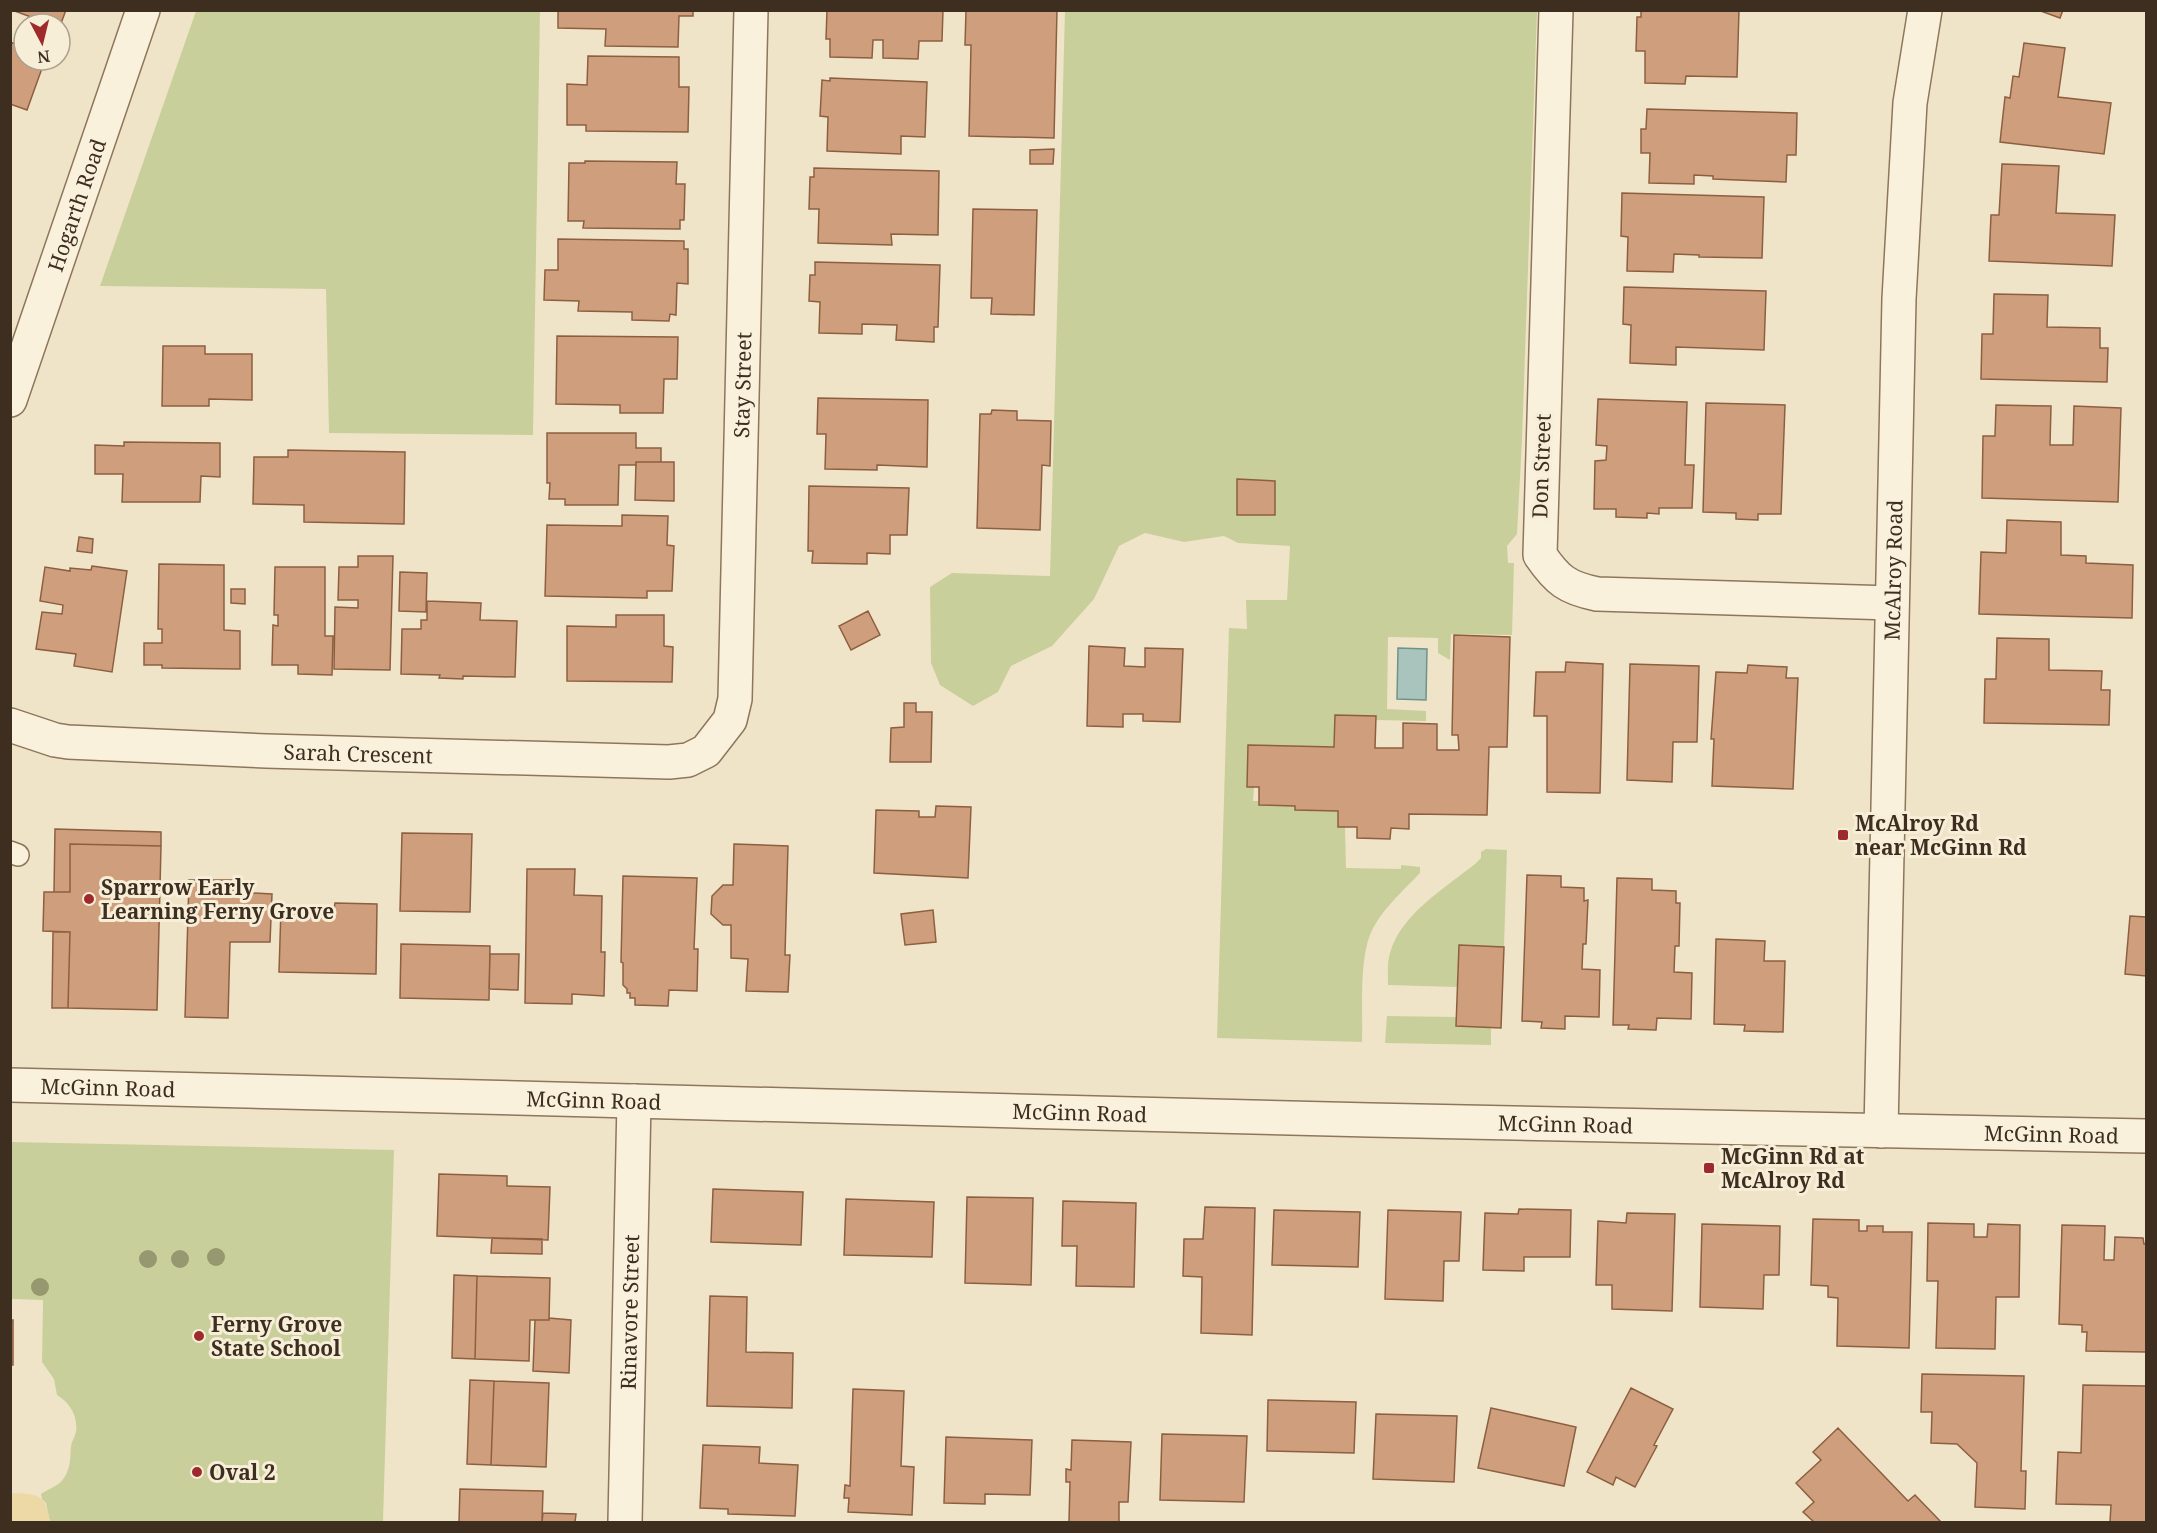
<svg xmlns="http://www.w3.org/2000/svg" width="2157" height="1533" font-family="'Noto Serif',serif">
<rect width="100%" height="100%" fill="#f0e4c8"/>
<path fill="#c9cf9b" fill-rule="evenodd" d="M196,11H540L533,435L329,433L326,289L100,286Z
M1065,11H1537L1522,440L1517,534L1507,546L1508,563H1514L1512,635L1451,634L1450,660L1438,653V638L1388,637L1387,709L1426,711V721L1376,720V716L1335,715L1334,747L1248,745L1247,787H1254L1253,801H1259V805L1295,806V810L1338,811L1345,827L1346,868L1401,869V865L1420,867V873C1402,892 1380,911 1370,935C1359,963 1363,1012 1362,1042L1217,1038L1229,628L1247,629L1246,600H1287L1290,546L1238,543L1224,536L1184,542L1145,533L1119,546L1094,599L1052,646L1011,666L998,692L973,706L940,685L931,663L930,587L952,573L1050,576ZM1237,480L1275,481V515H1237Z
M1486,849L1507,850L1504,947L1459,945L1457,987L1388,985C1388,975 1387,963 1390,953C1401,914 1445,888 1475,864L1481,858V852Z
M1387,1016L1456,1017V1026L1491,1027V1045L1385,1043Z
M11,1142L394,1150L383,1522H50L46,1503L42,1499L41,1494C48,1489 59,1486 64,1478C71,1468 70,1457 71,1446C72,1441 75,1436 76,1432C78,1416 70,1403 57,1395L54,1379L42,1362L43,1300L11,1299Z"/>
<path fill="#ecd9a5" d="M15,1493C42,1494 45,1497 50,1522H11V1494Z"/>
<path fill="#a9c4bc" stroke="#6f938a" stroke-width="1.5" d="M1398,648L1427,649L1426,700L1397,699Z"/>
<path fill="#cf9f7d" stroke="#8d5f41" stroke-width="1.5" d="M12,10H66L60,26V24H50Z
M558,10H693V16H679L678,47L605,46L606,29L558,28Z
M827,10H943L942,41H919L918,59L883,58V40H873L872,58L830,57V39H826Z
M966,10H1057L1054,138L969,136L971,45H965Z
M1641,10H1739L1737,77L1686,76L1685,84L1645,83V51H1636L1637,17H1641Z
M2038,10H2063L2060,18Z
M10,42L24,47V60H45L27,110L10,104Z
M2024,43L2065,48L2058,97L2111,103L2104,154L2000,142L2005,97L2010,98L2013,76L2019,77Z
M588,56L679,57V87H689L688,132L586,131V125H567V84L587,85Z
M830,78L927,82L925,137L901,136V154L827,151L828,117L820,116L822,80L830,81Z
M1647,109L1797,113L1796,155H1787L1786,182L1713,179V176L1694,175V184L1649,183L1650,153H1641V129H1646Z
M1054,149L1053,164H1030V150Z
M585,161L677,162L676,184H685L684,220H680V229L583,228L584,221H568L569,163H585Z
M2002,164L2059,166L2056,213L2115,215L2112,266L1989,261L1991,215H1999Z
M814,168L939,171L938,235L891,234L892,245L818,243L819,209H809L810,177H814Z
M1622,193L1764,197L1762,258L1699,257V255L1674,254L1673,272L1627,271L1628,237L1621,236Z
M973,209L1037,210L1034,315L991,314L992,298H971Z
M558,239L684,241V249H688V284L677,283L676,315L670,314L669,321L632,320V312L578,311L579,301L544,300L545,270H558Z
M815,262L940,265L938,327H934V342L896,340L897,325L862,324V334L819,333L820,302L809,301L810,275H815Z
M1624,287L1766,291L1764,350L1676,347V365L1630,363L1631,325L1623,324Z
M1994,294L2048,295L2047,327L2100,328V348H2108L2107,382L1981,379L1982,334H1993Z
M557,336L678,337L677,379H664L663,413H620V405L556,404Z
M163,346H205V354H252V400L209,399V406H162Z
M818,398L928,400L927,467L877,465V470L825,469L826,434H817Z
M1598,399L1687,402L1685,465H1694L1692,508H1659V514L1647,513V518L1616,517V509H1594L1595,461L1606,460L1607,446L1596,445Z
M1706,403L1785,405L1781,514H1758V520L1736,519V513L1703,512Z
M1996,405L2051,406L2050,445H2073L2074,406L2121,408L2118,502L1982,498L1983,436H1995Z
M992,410L1017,411V420L1051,421L1050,466L1042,465L1040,530L977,528L980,414H991Z
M547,433H636V448H661V462H636V465H619L618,505H565V499H549L550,483H547Z
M124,442L220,443V477L201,476L200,502H122L123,474H95V445L124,446Z
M288,450L405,452L404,524L304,522V505L253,504L254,457H288Z
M636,462H674V501L635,500Z
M1237,479L1275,481V515H1237Z
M809,486L909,488L907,535H890V554L867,553V564L812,563L813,551H808Z
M622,515L668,516L667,545L674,546L672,591H647V598L545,596L547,525L622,526Z
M2007,520L2061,522V555L2086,556V563L2133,565L2132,618L1979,614L1981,552L2006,553Z
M79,537L93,539L92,553L77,551Z
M358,556H393L390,670L334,669L335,607L358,608V600H338L339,567H358Z
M159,564L224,565V630L240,631V669L162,668V665H144V643H162V629H158Z
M92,566L127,571L112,672L74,666L76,654L36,649L42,612L62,614L63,605L40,601L45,567L70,571V568L91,570Z
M275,567H325V636H333L332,675L298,674V665H272L273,625L278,626V615H274Z
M400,572L427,573L426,612L399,611Z
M231,589H245V604L231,603Z
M427,601L481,603L480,620L517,621L515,677L463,676V679L439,678L440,675L401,674L402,629H421V620H427Z
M868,611L880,635L851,650L839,626Z
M616,615H664V646L673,647L672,682L567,681V626L616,627Z
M1454,635L1510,637L1507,747H1489L1487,815L1409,814V829L1391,828L1390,839L1357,838V827H1338V811L1295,810V806L1259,805V787H1247L1248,745L1334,747L1335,715L1376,716L1375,748H1403V723L1437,724V750H1459L1458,735H1452Z
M1997,638L2049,639V670L2102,671L2101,690H2110L2109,725L1984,723L1985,679H1996Z
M1089,646L1125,648L1124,666L1145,667V648L1183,649L1180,722L1143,721V714H1123V727L1087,726Z
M1566,662L1603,664L1600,793L1547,792V716H1534L1536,672H1565Z
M1630,664L1699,666L1697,742H1673L1672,782L1627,780Z
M1748,665L1787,667L1786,678H1798L1793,789L1712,786L1714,739H1711L1716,672L1747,673Z
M904,703H916V712H932L931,762H890L891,728L904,727Z
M936,806L971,807L968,878L874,873L876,810L919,811V817H935Z
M55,829L161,832V846L70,844V892H54Z
M402,833L472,834L470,912L400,911Z
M70,844L161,846L157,1010L68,1008L70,932L43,931L44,892H70Z
M734,844L788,846L785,955H790L788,992L746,991L748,959L731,958V925H723L711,914L712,896L723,885H733Z
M527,869H575L574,895L602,896L601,952H605L604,996L572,994V1004L525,1003Z
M1527,875L1561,876V887L1584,888V901L1588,900L1586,944H1583L1582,969L1600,970L1599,1017L1565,1016V1029L1541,1028L1542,1022L1522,1021Z
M623,876L697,878L694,949H698L697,991L669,990L668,1006L635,1005V998H630V993H627V989L623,985V963L621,962Z
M1617,878L1652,879V890L1676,891V903H1680L1679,946H1675L1674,972L1692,973L1691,1019L1657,1018L1656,1030L1628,1029L1629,1025H1613Z
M189,880H233V892L272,894L270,942H230L228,1018L185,1017Z
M335,903L377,904L376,974L279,972L281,909H334Z
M933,910L936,942L905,945L901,914Z
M2130,916L2146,917V976L2125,974Z
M53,932H70L68,1008H52Z
M1716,939L1765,941L1764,961H1785L1783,1032L1744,1031L1745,1025L1714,1024Z
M401,944L490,946L489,1000L400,998Z
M1459,945L1504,947L1501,1028L1456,1026Z
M490,954H519L518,990L489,989Z
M439,1174L507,1176V1186L550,1187L548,1240L437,1236Z
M713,1189L803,1192L801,1245L711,1242Z
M967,1197L1033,1198L1031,1285L965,1283Z
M846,1199L934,1202L932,1257L844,1255Z
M1063,1201L1136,1203L1134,1287L1076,1286L1077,1246H1062Z
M1205,1207L1255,1208L1252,1335L1201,1333L1202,1277L1183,1276L1184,1239H1203Z
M1519,1209L1571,1210L1570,1257H1524V1271L1483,1270L1485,1213L1518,1214Z
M1274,1210L1360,1212L1358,1267L1272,1265Z
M1388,1210L1461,1212L1459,1261H1444L1443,1301L1385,1299Z
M1627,1213L1675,1214L1672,1311L1612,1309V1285H1596L1598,1221L1626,1223Z
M1813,1219L1859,1220V1231H1867V1226H1883V1232H1912L1909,1348L1837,1346L1838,1298L1828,1297V1286L1811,1285Z
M1928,1223L1974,1224V1237H1987L1988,1224L2020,1225L2019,1297H1996L1995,1349L1936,1348L1938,1281H1927Z
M1702,1224L1780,1226L1779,1275H1764L1763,1309L1700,1307Z
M2062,1225L2105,1226L2104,1260H2114L2115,1237L2143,1238L2144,1244H2146V1352L2086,1351L2087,1332H2082V1325L2059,1324Z
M492,1238L542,1239V1254L491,1253Z
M454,1275L477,1276L475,1359L452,1358Z
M477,1276L550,1278L549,1320H530L529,1361L475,1359Z
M710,1296L747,1297L746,1352L793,1353L792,1408L707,1406Z
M549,1318L571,1320L569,1373L533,1371L535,1320H549Z
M10,1320H13V1365H10Z
M1922,1374L2024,1376L2021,1471H2026L2025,1509L1975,1507L1977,1463L1957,1444L1931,1443L1932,1412H1921Z
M470,1380L494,1381L491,1465L467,1464Z
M494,1381L549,1383L546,1467L491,1465Z
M2083,1385L2146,1386V1522H2110L2111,1505L2056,1504L2058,1452L2081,1453Z
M1631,1388L1673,1409L1654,1445L1657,1446L1635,1487L1616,1477L1613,1485L1587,1472Z
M853,1389L904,1391L901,1466L914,1467L912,1515L848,1512L849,1498H844L845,1485L850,1486Z
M1268,1400L1356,1402L1354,1453L1267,1451Z
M1491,1408L1576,1427L1564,1486L1478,1468Z
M1376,1414L1457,1416L1454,1482L1373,1479Z
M1838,1428L1908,1501L1915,1495L1941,1522H1814L1803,1512L1814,1502L1796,1483L1821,1460L1813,1452Z
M1162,1434L1247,1436L1244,1502L1160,1500Z
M946,1437L1032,1440L1030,1495L985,1494V1504L944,1503Z
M1072,1440L1131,1442L1128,1502H1119V1522H1069L1070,1482H1066V1469L1071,1470Z
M703,1445L760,1447L759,1463L798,1465L795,1516L728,1514V1509L700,1508Z
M460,1489L543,1491L542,1522H459Z
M543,1513L576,1514L575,1522H542Z"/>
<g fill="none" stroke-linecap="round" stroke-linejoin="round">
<defs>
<path id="service" d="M10,852L18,855"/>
<g id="minor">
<path d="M1556,10L1540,555C1557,580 1567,588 1597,594L1891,603"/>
<path id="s1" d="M10,725L55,740L68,742L266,751L669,762L688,760L706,751L730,720L735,699L751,10"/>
<path id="s2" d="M625,1522L634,1101"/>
</g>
<g id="tertiary">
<path id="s3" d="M10,400L143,10"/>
<path id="s4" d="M10,1085L1370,1120L2146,1136"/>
<path id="s5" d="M1881,1131L1899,299L1910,103L1925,10"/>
</g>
</defs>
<use href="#service" stroke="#8d765c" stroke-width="24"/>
<use href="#minor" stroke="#8d765c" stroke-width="36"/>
<use href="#tertiary" stroke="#8d765c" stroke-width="36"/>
<use href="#service" stroke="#faf1dc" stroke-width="21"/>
<use href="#minor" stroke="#faf1dc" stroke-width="33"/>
<use href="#tertiary" stroke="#faf1dc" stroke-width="33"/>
</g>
<g fill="#96986f">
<circle cx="216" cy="1257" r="9"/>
<circle cx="148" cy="1259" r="9"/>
<circle cx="180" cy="1259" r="9"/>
<circle cx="40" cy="1287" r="9"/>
</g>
<g fill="#9e2a2b" stroke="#f7eed8" stroke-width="2">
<rect x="1837" y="829" width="12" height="12" rx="3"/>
<circle cx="89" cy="899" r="6"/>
<rect x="1703" y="1162" width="12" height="12" rx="3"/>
<circle cx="199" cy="1336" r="6"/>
<circle cx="197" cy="1472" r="6"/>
</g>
<g text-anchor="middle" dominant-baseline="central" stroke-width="6" stroke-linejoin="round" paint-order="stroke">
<g font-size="21" fill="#3d2e20" stroke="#f7eed8">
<text stroke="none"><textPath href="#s3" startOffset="206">Hogarth Road</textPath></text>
<text stroke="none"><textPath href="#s1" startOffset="1076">Stay Street</textPath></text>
<text transform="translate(1541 466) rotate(-88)">Don Street</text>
<text stroke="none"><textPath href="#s5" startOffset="561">McAlroy Road</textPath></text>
<text stroke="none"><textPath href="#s1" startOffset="351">Sarah Crescent</textPath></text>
<text stroke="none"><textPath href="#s4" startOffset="98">McGinn Road</textPath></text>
<text stroke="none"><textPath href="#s4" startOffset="584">McGinn Road</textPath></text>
<text stroke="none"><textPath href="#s4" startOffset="1070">McGinn Road</textPath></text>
<text stroke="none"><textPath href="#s4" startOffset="1556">McGinn Road</textPath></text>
<text stroke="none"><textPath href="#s4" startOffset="2042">McGinn Road</textPath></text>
<text stroke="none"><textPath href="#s2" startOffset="210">Rinavore Street</textPath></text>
</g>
<g font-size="21" font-weight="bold" fill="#3d2e20" stroke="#f7eed8" text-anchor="start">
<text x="1855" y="823">McAlroy Rd<tspan x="1855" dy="24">near McGinn Rd</tspan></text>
<text x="101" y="887">Sparrow Early<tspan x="101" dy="24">Learning Ferny Grove</tspan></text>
<text x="1721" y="1156">McGinn Rd at<tspan x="1721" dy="24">McAlroy Rd</tspan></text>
<text x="211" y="1324">Ferny Grove<tspan x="211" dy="24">State School</tspan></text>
<text x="209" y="1472">Oval 2</text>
</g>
</g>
<rect width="2157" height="1533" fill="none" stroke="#3d2e20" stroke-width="24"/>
<g transform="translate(42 42) rotate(173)"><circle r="28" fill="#f7eed8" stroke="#ada18e" stroke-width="1.5"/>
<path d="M0-4.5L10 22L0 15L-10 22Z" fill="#9e2a2b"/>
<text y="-9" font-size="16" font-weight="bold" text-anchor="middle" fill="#3d2e20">N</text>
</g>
</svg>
